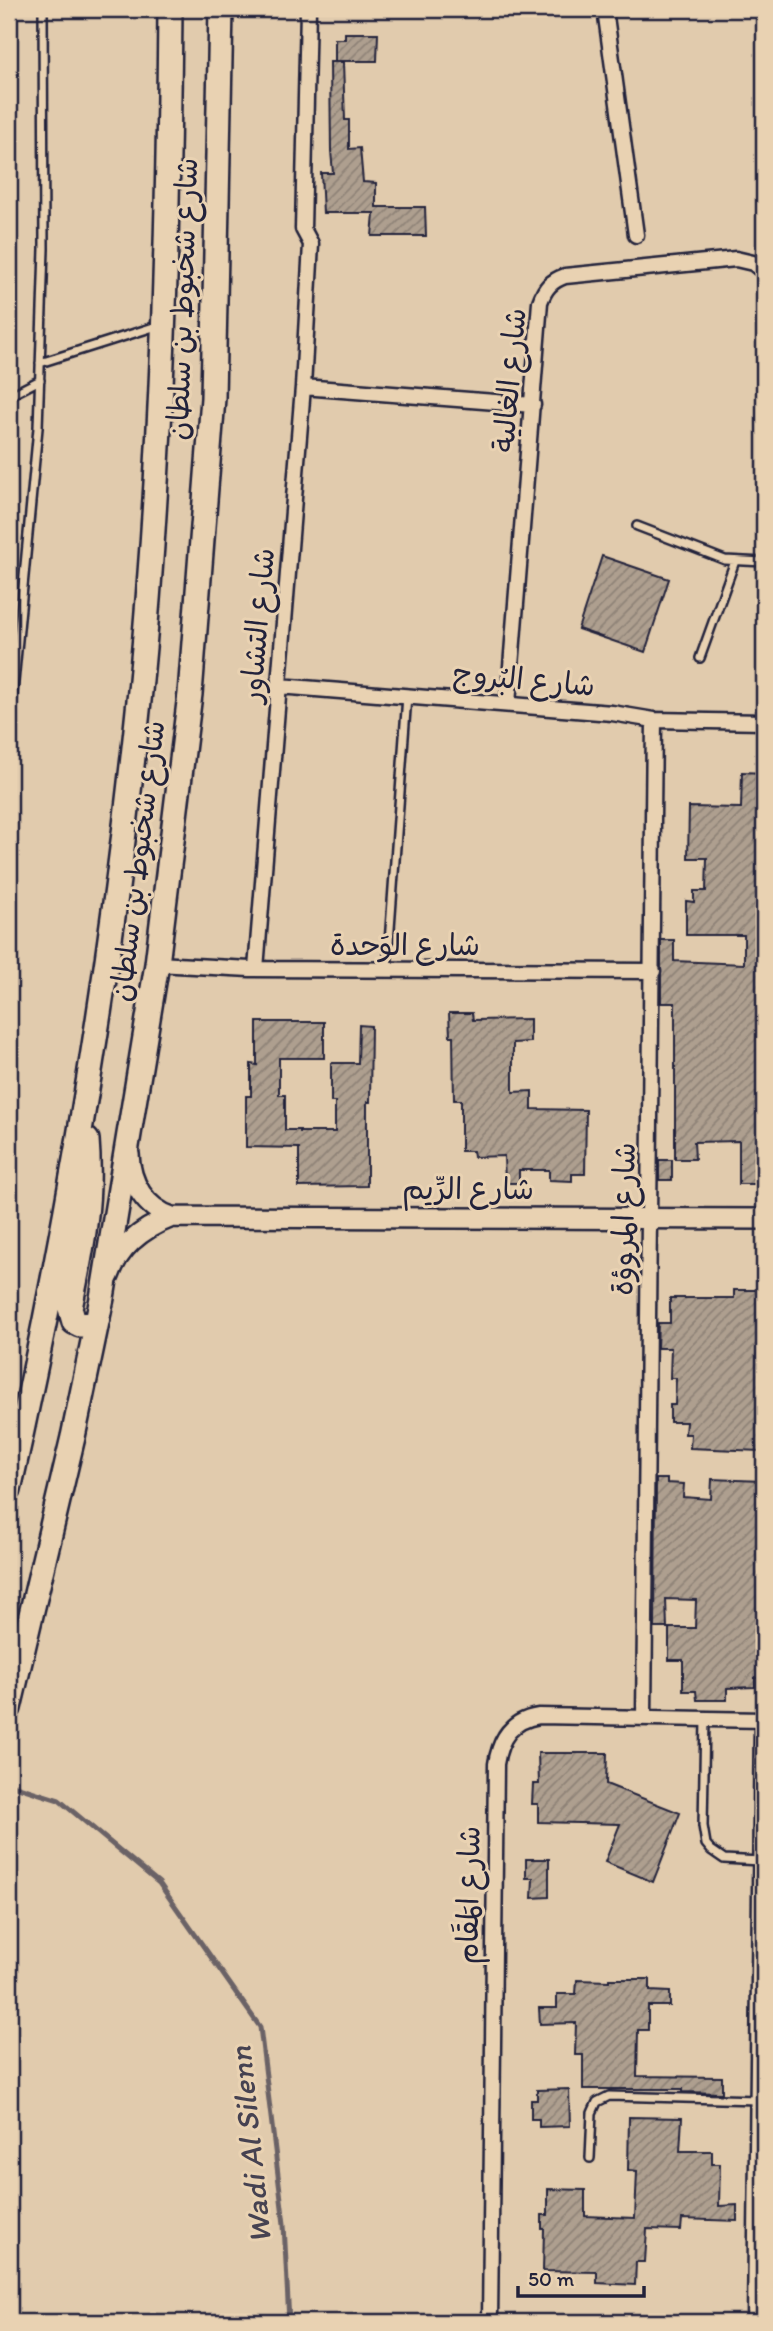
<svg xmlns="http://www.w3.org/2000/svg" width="773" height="2331" font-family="Itim,'Playpen Sans Arabic',sans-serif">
<defs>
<pattern id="building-hatch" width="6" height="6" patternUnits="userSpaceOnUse" patternTransform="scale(1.75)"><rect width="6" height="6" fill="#ae9f8f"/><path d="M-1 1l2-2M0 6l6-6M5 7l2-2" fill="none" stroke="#8d8176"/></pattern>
</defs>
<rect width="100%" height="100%" fill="#e1cbad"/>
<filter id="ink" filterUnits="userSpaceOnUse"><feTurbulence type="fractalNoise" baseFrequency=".0143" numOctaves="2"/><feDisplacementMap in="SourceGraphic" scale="14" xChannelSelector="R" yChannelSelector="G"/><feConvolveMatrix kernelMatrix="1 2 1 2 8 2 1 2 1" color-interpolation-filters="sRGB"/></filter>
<g filter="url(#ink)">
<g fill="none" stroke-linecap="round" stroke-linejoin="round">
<path stroke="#6b6266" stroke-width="5" d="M9,1784L59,1800L159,1883L260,2027L284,2224L289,2322"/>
</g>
<path fill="url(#building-hatch)" stroke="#22223b" stroke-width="2" d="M345,33H378L377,61H335V39H345Z
M330,62H343L345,120H349V149L360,148L363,182L376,183V207H425L426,236H372L374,213H323L321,173H333L331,151Z
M602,556L669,579L645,652L578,629Z
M742,772L764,773V1184H739V1141L694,1142L695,1159H675V1003H661V940H674V961L744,964V935H686V901L694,902V891H706L707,858H688L689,807L741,808Z
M449,1013H472L473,1020L530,1019V1042L513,1043V1092L532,1091V1109L586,1110L585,1174H572V1181L549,1180V1170H519V1183H505L504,1156L474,1157L473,1151H461V1100H454L453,1036H450Z
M257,1022H324V1058H279V1095H285V1130H300V1132H335V1102H331V1063H358L359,1025L371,1026L370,1102H367V1186L299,1187V1148L246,1147V1096H251V1064L257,1065Z
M659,1160H672V1180H659Z
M734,1290H764L762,1388H764V1425H761L760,1451L690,1448L691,1434H685L686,1422H670V1405H675L676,1378H670L671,1348H657L658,1323H670V1298H734Z
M656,1479H667V1483L684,1484L683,1497L711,1499L712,1479L762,1481L761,1518H764V1553H761L762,1609H764V1678H755V1687L727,1688V1700H697L696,1691H683V1660H669V1628H695L696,1600L666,1599L667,1628H655Z
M538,1753H607L606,1784L680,1813L653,1882L605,1862L620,1824L538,1822V1804H532L533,1784H539Z
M526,1859H549V1897L532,1898L533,1878H526Z
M609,1979H650V1991L670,1992V2006H648V2030H638L637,2076L722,2077V2093L683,2092V2089H583V2055H575L576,2023L540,2024L539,2008H557V1994H576L577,1980L609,1981Z
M569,2089L570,2126L539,2127V2119H531V2100H537V2090Z
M629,2117L682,2118L680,2151H712V2164H720L719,2206L737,2205V2221L682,2219L681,2230L647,2229L645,2262H636L635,2285L597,2283V2272L543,2271L544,2229H542V2215H548V2189L585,2190V2216L635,2218L637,2171L628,2170Z"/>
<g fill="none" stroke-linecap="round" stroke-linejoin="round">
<defs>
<path id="lane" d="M40,363L160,325
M9,396L40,380
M637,526L725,560L764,562
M700,658L735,561
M9,735L38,428L44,249L43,9
M387,970L407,696
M705,1719L703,1826L706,1844L711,1850L724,1859L760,1861
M590,2158L592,2113L597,2102L609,2096L758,2100"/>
<path id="street" d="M605,9L636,235
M303,387L533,405
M279,686L612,713L654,720L764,722
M508,704L540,302C545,288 551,281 565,276L736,259L753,263L764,272
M157,964L250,969L653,971
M256,969L303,387L311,244L303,229L308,9
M644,1718L654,720
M490,2322L496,1764C500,1738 512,1720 539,1716L764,1720
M755,2322L762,1720"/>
<path id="secondary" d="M129,1154C130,1183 145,1208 172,1217L764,1219
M109,1276C119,1246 143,1228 172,1217"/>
<path id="primary" d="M87,1140C92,1201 82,1250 70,1308L74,1322L80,1325L93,1324L98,1318
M9,1490C68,1226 113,960 140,691C162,464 168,236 170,9
M9,1708L73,1437L102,1298L157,964L190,694L213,398L221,9"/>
</defs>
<use href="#lane" stroke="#22223b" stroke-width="12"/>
<use href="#street" stroke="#22223b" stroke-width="19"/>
<use href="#secondary" stroke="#22223b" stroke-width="24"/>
<use href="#primary" stroke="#22223b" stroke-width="28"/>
<use href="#lane" stroke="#e9d2b2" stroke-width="7"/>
<use href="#street" stroke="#e9d2b2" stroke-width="14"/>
<use href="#secondary" stroke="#e9d2b2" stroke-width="19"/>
<use href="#primary" stroke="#e9d2b2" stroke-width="23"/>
</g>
</g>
<g text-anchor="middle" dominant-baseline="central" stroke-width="6" stroke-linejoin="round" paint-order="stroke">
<g font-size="30" fill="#22223b" stroke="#e9d2b2">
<text transform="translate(182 299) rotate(-88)">شارع شخبوط بن سلطان</text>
<text transform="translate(509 380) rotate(-85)">شارع الغالية</text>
<text transform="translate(257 625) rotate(-85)">شارع التشاور</text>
<text transform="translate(524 679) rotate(5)">شارع البُروج</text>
<text transform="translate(137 861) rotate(-83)">شارع شخبوط بن سلطان</text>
<text x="405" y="944">شارع الوَحدة</text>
<text x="468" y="1188">شارع الرِّيم</text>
<text transform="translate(623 1219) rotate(-89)">شارع المروؤة</text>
<text transform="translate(468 1895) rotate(-89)">شارع المَقَام</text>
</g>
<g font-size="32" font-style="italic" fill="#464251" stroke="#e9d2b2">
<text transform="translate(250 2145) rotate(-96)">Wadi Al Silenn</text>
</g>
</g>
<rect width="773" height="2331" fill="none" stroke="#e9d2b2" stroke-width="35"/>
<rect x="18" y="18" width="738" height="2296" fill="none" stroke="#22223b" stroke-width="2.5" filter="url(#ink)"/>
<path d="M518 2286v10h126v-10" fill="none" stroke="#22223b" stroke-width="3.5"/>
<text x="528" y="2286" font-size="21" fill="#22223b" stroke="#e9d2b2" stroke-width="5" paint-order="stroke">50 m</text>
</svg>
